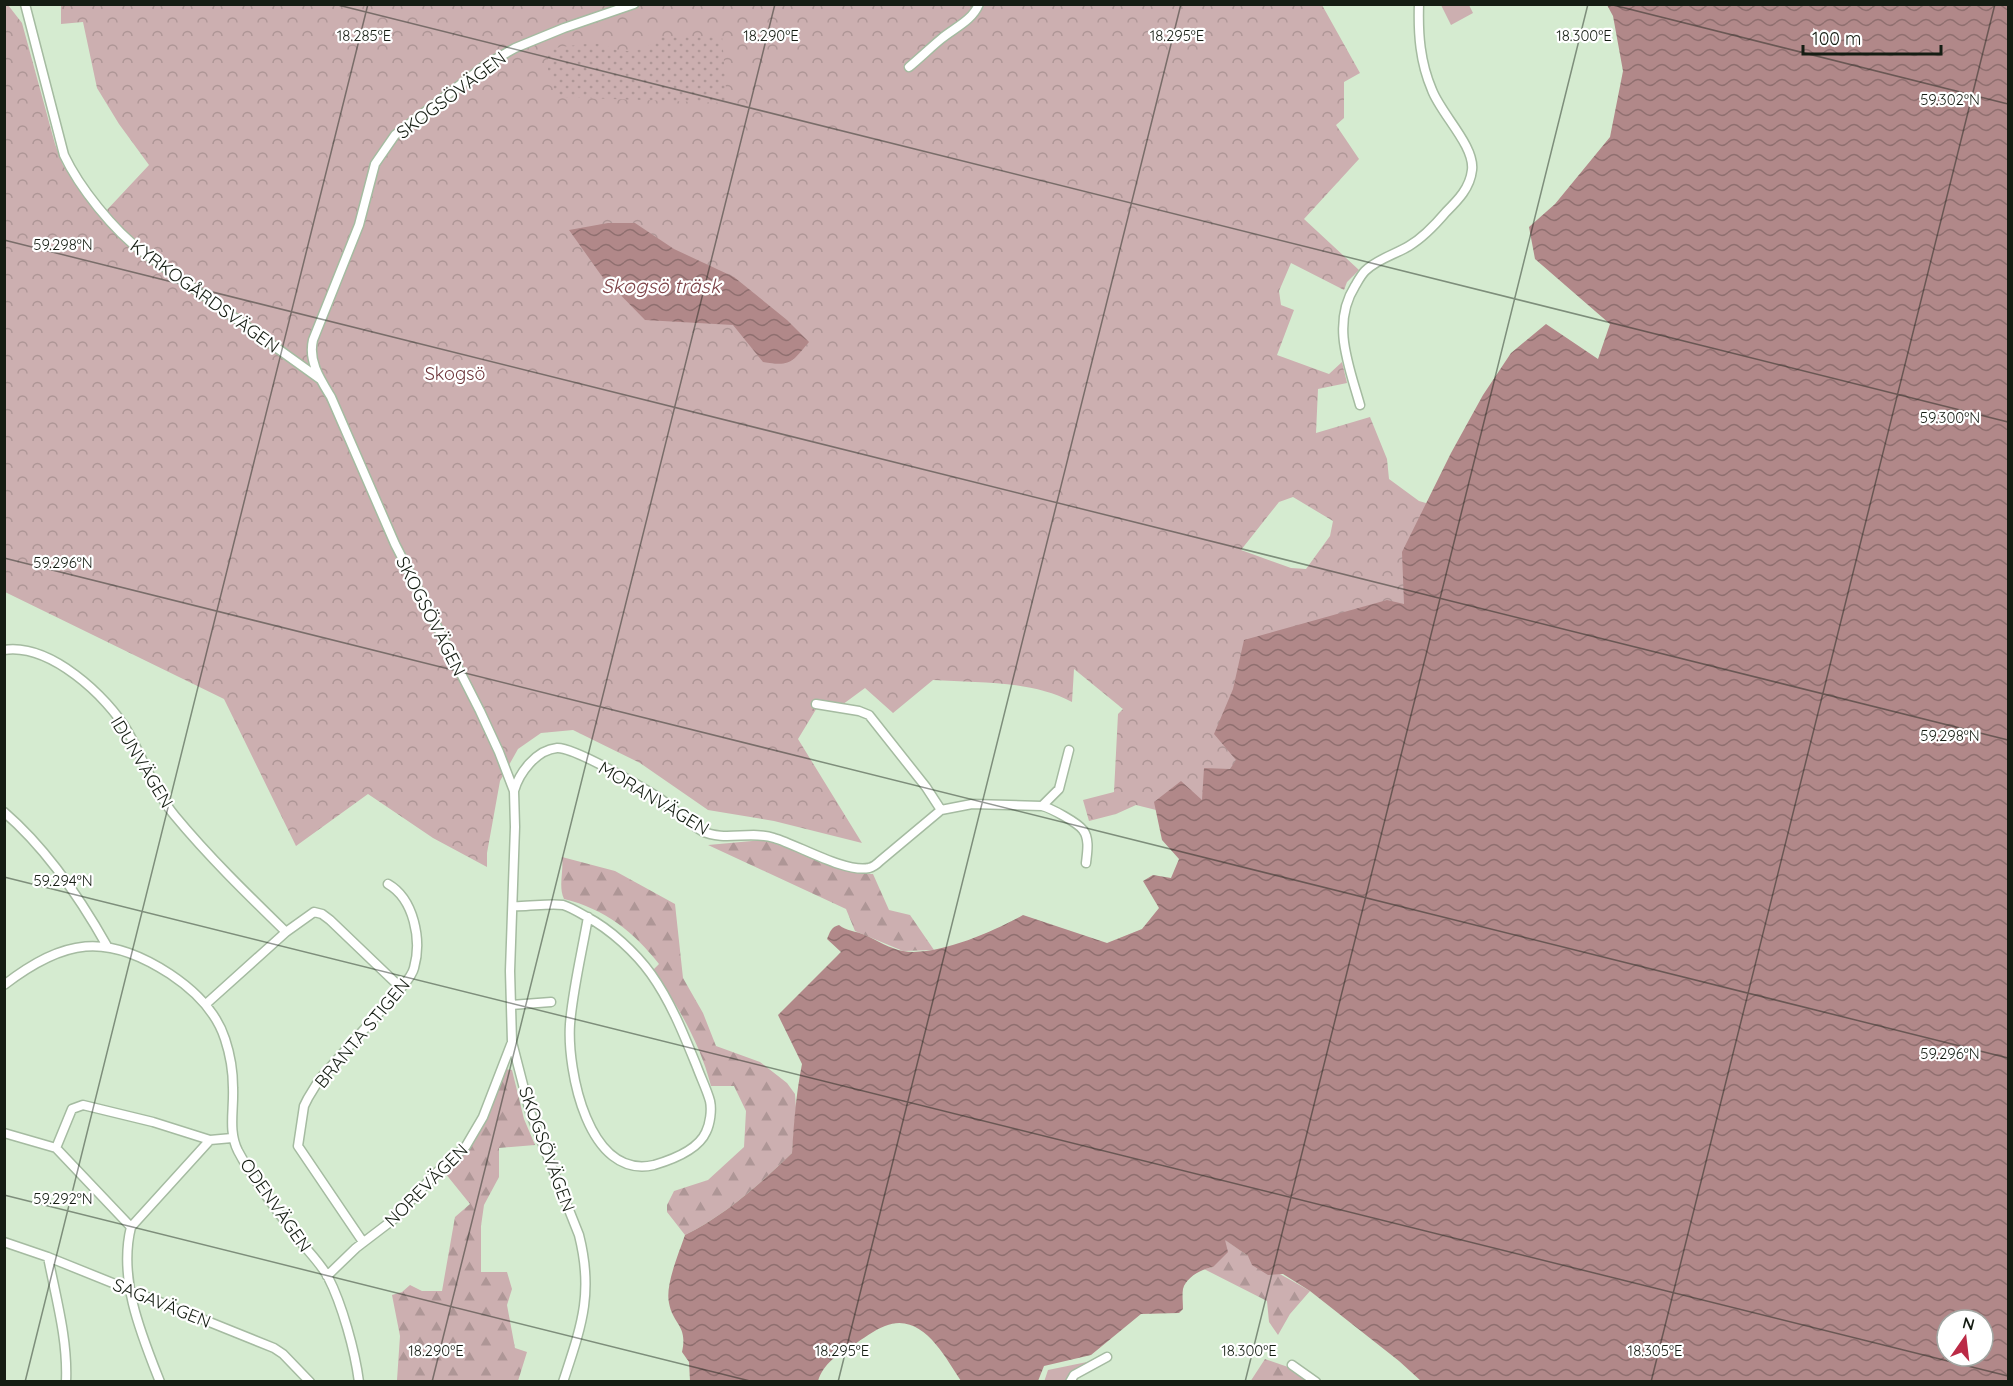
<svg xmlns="http://www.w3.org/2000/svg" width="2013" height="1386" font-family="Quicksand,sans-serif">
<defs>
<pattern id="forest-firs" width="22" height="20" patternUnits="userSpaceOnUse" patternTransform="scale(1.5)"><rect width="22" height="20" fill="#ccafb0"/><path d="M5 1l3.5 6h-7zM16 11l3.5 6h-7z" fill="#ae9696"/></pattern>
<pattern id="park-crowns" width="20" height="18" patternUnits="userSpaceOnUse" patternTransform="scale(1.5)"><rect width="20" height="18" fill="#ccafb0"/><path d="M2 6a3 3 0 1 1 6 0M12 15a3 3 0 1 1 6 0" fill="none" stroke="#ae9696"/></pattern>
<pattern id="garden-dots" width="8" height="8" patternUnits="userSpaceOnUse" patternTransform="scale(1.5)"><rect width="8" height="8" fill="#ccafb0"/><path d="M2 2h.1M6 6h.1" fill="none" stroke="#ae9696" stroke-width="1.8" stroke-linecap="round"/></pattern>
<pattern id="water-waves" width="16" height="10" patternUnits="userSpaceOnUse" patternTransform="scale(1.5)"><rect width="16" height="10" fill="#b18889"/><path d="M0 5q4-4 8 0t8 0" fill="none" stroke="#8f6f6f"/></pattern>
</defs>
<rect width="100%" height="100%" fill="#d5ebd0"/>
<path fill="#ccafb0" d="M1441,5H1469L1473,13L1451,25Z
M1087,1362L1088,1365L1067,1381L1044,1382L1048,1370Z"/>
<path fill="url(#forest-firs)" d="M763,840C798,849 837,875 873,874L889,910L910,915L934,950L903,951L855,931L846,909L708,845Z
M562,857L615,871L675,904L683,978L703,1013L716,1046L760,1062L787,1083L795,1094L796,1108L792,1153C760,1184 725,1215 685,1235L667,1212V1205L674,1191L708,1180L744,1147L746,1111L734,1086H711C700,1043 678,1006 653,970L659,964C634,932 605,909 564,899C558,886 564,871 562,857Z
M505,1069L512,1070L524,1119L535,1145L499,1148V1177L484,1205L481,1226V1272H507L512,1289L507,1305L515,1348L527,1352L518,1381L397,1380L400,1336L392,1295L402,1292L410,1285L422,1291H442L455,1217L470,1204L445,1173L464,1154L481,1128Z
M1224,1239L1248,1256L1310,1291L1290,1314L1278,1335L1269,1322L1267,1301L1204,1269L1213,1267Z
M1265,1359L1288,1367L1309,1381L1250,1382Z"/>
<path fill="url(#park-crowns)" fill-rule="evenodd" d="M4,5H8L22,23L55,144L63,165L81,191L105,212L149,165L119,124L97,88L83,22L61,24V5H1322L1360,73L1344,82V118L1336,125L1359,159L1304,219L1359,270L1347,282L1344,290L1291,263L1279,291L1281,305L1294,310L1277,355L1329,374L1342,362L1347,383L1318,389L1316,433L1370,417L1387,459L1389,479L1419,501L1626,561L1527,902L1136,805L1116,814L1089,821L1083,800L1114,792L1118,714L1123,709L1074,669L1072,702C1030,680 979,683 933,680L893,713L865,688L835,710L818,706L798,739L862,843L774,821L708,810L640,763L573,730L541,733L518,749L500,781L487,853V867L433,838L368,794L296,846L224,699L5,592ZM1293,497L1333,521L1330,536L1306,569L1291,568L1241,550L1279,502Z"/>
<path fill="url(#garden-dots)" d="M659,36H722L727,103L554,97L553,79L548,78V49C565,47 583,43 600,44C606,44 611,49 617,50C634,53 649,49 659,36Z"/>
<path fill="url(#water-waves)" fill-rule="evenodd" d="M1607,5H2008V1381H1421L1399,1361L1310,1291L1283,1274L1268,1275L1252,1265L1248,1256L1225,1240L1228,1252L1213,1267C1202,1269 1186,1277 1183,1289C1182,1295 1183,1303 1183,1309L1179,1313L1141,1314L1091,1355L1044,1366L1038,1381H961C945,1357 922,1311 885,1326C874,1330 863,1339 853,1345C838,1354 823,1364 818,1381H690L689,1362L682,1352C688,1325 673,1325 669,1303C665,1285 679,1253 685,1235C725,1215 760,1184 792,1153C794,1122 796,1094 802,1064L778,1015L841,952L827,939C830,932 831,927 839,925C846,931 856,931 865,935C876,940 891,949 903,951C936,957 995,931 1023,915L1107,943L1142,929L1159,908L1143,881L1153,875L1171,878L1179,859L1162,840L1154,802L1181,781L1202,800L1204,768L1230,769L1236,760L1214,734L1233,689L1244,640L1387,600L1404,604L1402,552L1451,453L1483,395L1511,353L1546,324L1598,359L1610,324L1535,259L1529,227L1555,204L1610,137L1623,71L1613,16ZM1947,1320H1983V1356H1947Z
M608,223H635L674,249L734,277L787,320L809,342C792,362 791,367 763,362L733,325L645,320L601,275L569,230Z"/>
<g fill="none" stroke-linecap="round" stroke-linejoin="round">
<defs>
<path id="minor" d="M25,4L64,155C79,187 114,231 143,252L320,379
M909,67C920,58 930,48 941,39C954,28 972,21 979,4
M1360,405C1349,366 1331,324 1355,286C1358,281 1361,275 1365,271C1377,259 1396,254 1409,246C1424,237 1435,225 1446,212C1458,200 1470,188 1472,170C1475,146 1441,114 1432,90C1420,62 1418,34 1419,4
M4,650C50,643 107,696 128,732C144,760 154,791 175,816C209,857 247,894 286,932
M816,704L859,711L869,715L926,787L941,810
M514,791C519,773 536,750 557,748C574,747 646,789 662,800C676,810 688,823 702,831C724,842 751,830 774,838C798,845 845,873 869,868C873,867 877,864 880,861L941,810L972,804L1042,806C1051,808 1078,823 1083,830C1090,839 1087,853 1086,863
M1042,806L1059,789L1069,750
M4,812C47,849 80,898 107,946
M513,906C529,907 547,903 563,905C570,907 580,913 587,917C610,929 636,953 651,974C671,1002 684,1035 697,1067C701,1078 707,1090 710,1101C712,1110 710,1124 706,1132C698,1150 671,1160 654,1165C588,1180 567,1070 570,1024C573,988 582,952 588,917
M4,985C64,939 106,932 170,974C194,990 216,1011 225,1039C230,1054 233,1072 233,1088C234,1110 228,1131 238,1151C255,1183 278,1212 300,1241C309,1252 321,1264 328,1277C342,1304 355,1351 359,1382
M206,1004L286,932L314,912L322,914L330,920L401,988
M511,1005L551,1002
M4,1133L56,1148L131,1227C118,1279 141,1334 160,1382
M56,1148L72,1109L83,1105L153,1122L210,1140
M131,1227L210,1140L232,1138
M4,1242L48,1257L274,1348L283,1354L310,1382
M363,1242L298,1146L304,1106L308,1098L319,1080L401,988C406,982 412,976 414,968C422,940 414,899 388,884
M48,1257C56,1298 68,1340 66,1382
M327,1276L356,1248L394,1219L436,1173L466,1146L483,1117L512,1042
M1292,1365L1316,1382
M563,1382C581,1327 594,1294 579,1235L530,1112L512,1042L510,971L515,827L514,791L499,752L480,711L395,544L331,397C320,379 308,361 313,340L359,225L375,164L395,135L487,64L515,48L564,28L634,4
M1070,1382L1074,1375L1107,1357"/>
</defs>
<use href="#minor" stroke="#a5bba1" stroke-width="11"/>
<use href="#minor" stroke="#fff" stroke-width="8"/>
</g>
<path fill="none" stroke="#151d13" stroke-width="1.5" stroke-opacity="0.45" d="M334,4L2008,422M1609,4L2008,104M4,240L2008,740M4,558L2008,1058M4,877L2008,1376M4,1195L754,1382M25,1382L368,4M432,1382L775,4M838,1382L1181,4M1245,1382L1588,4M1651,1382L1995,4"/>
<g text-anchor="middle" dominant-baseline="central" stroke-width="4.5" stroke-linejoin="round" paint-order="stroke">
<g font-size="18" fill="#151d13" stroke="#fff">
<text transform="translate(451 95) rotate(-37)">SKOGSÖVÄGEN</text>
<text transform="translate(205 296) rotate(36)">KYRKOGÅRDSVÄGEN</text>
<text transform="translate(431 616) rotate(63)">SKOGSÖVÄGEN</text>
<text transform="translate(142 762) rotate(59)">IDUNVÄGEN</text>
<text transform="translate(654 798) rotate(31)">MORANVÄGEN</text>
<text transform="translate(362 1033) rotate(-50)">BRANTA STIGEN</text>
<text transform="translate(547 1149) rotate(70)">SKOGSÖVÄGEN</text>
<text transform="translate(426 1185) rotate(-45)">NOREVÄGEN</text>
<text transform="translate(276 1205) rotate(55)">ODENVÄGEN</text>
<text transform="translate(162 1303) rotate(22)">SAGAVÄGEN</text>
</g>
<g font-size="18" fill="#6c3439" stroke="#fff">
<text x="455" y="373">Skogsö</text>
</g>
<g font-size="20" font-style="italic" fill="#7e4348" stroke="#fff">
<text x="661" y="285">Skogsö träsk</text>
</g>
</g>
<g font-size="15" text-anchor="middle" fill="#151d13" stroke="#fff" stroke-width="4.5" stroke-linejoin="round" paint-order="stroke">
<text x="364" y="41">18.285°E</text>
<text x="771" y="41">18.290°E</text>
<text x="1177" y="41">18.295°E</text>
<text x="1584" y="41">18.300°E</text>
<text x="1950" y="105">59.302°N</text>
<text x="63" y="250">59.298°N</text>
<text x="1950" y="423">59.300°N</text>
<text x="63" y="568">59.296°N</text>
<text x="1950" y="741">59.298°N</text>
<text x="63" y="886">59.294°N</text>
<text x="1950" y="1059">59.296°N</text>
<text x="63" y="1204">59.292°N</text>
<text x="436" y="1356">18.290°E</text>
<text x="842" y="1356">18.295°E</text>
<text x="1249" y="1356">18.300°E</text>
<text x="1655" y="1356">18.305°E</text>
</g>
<rect width="2013" height="1386" fill="none" stroke="#151d13" stroke-width="12"/>
<g transform="translate(1965 1338) rotate(14)"><circle r="28" fill="#ffffff" stroke="#a1a5a1" stroke-width="1.5"/>
<path d="M0-4.5L10 22L0 15L-10 22Z" fill="#bb2a46"/>
<text y="-9" font-size="16" font-weight="bold" text-anchor="middle" fill="#151d13">N</text>
</g>
<path d="M1803 45v9h138v-9" fill="none" stroke="#151d13" stroke-width="3"/>
<text x="1812" y="45" font-size="18" fill="#151d13" stroke="#ffffff" stroke-width="4.5" paint-order="stroke">100 m</text>
</svg>
